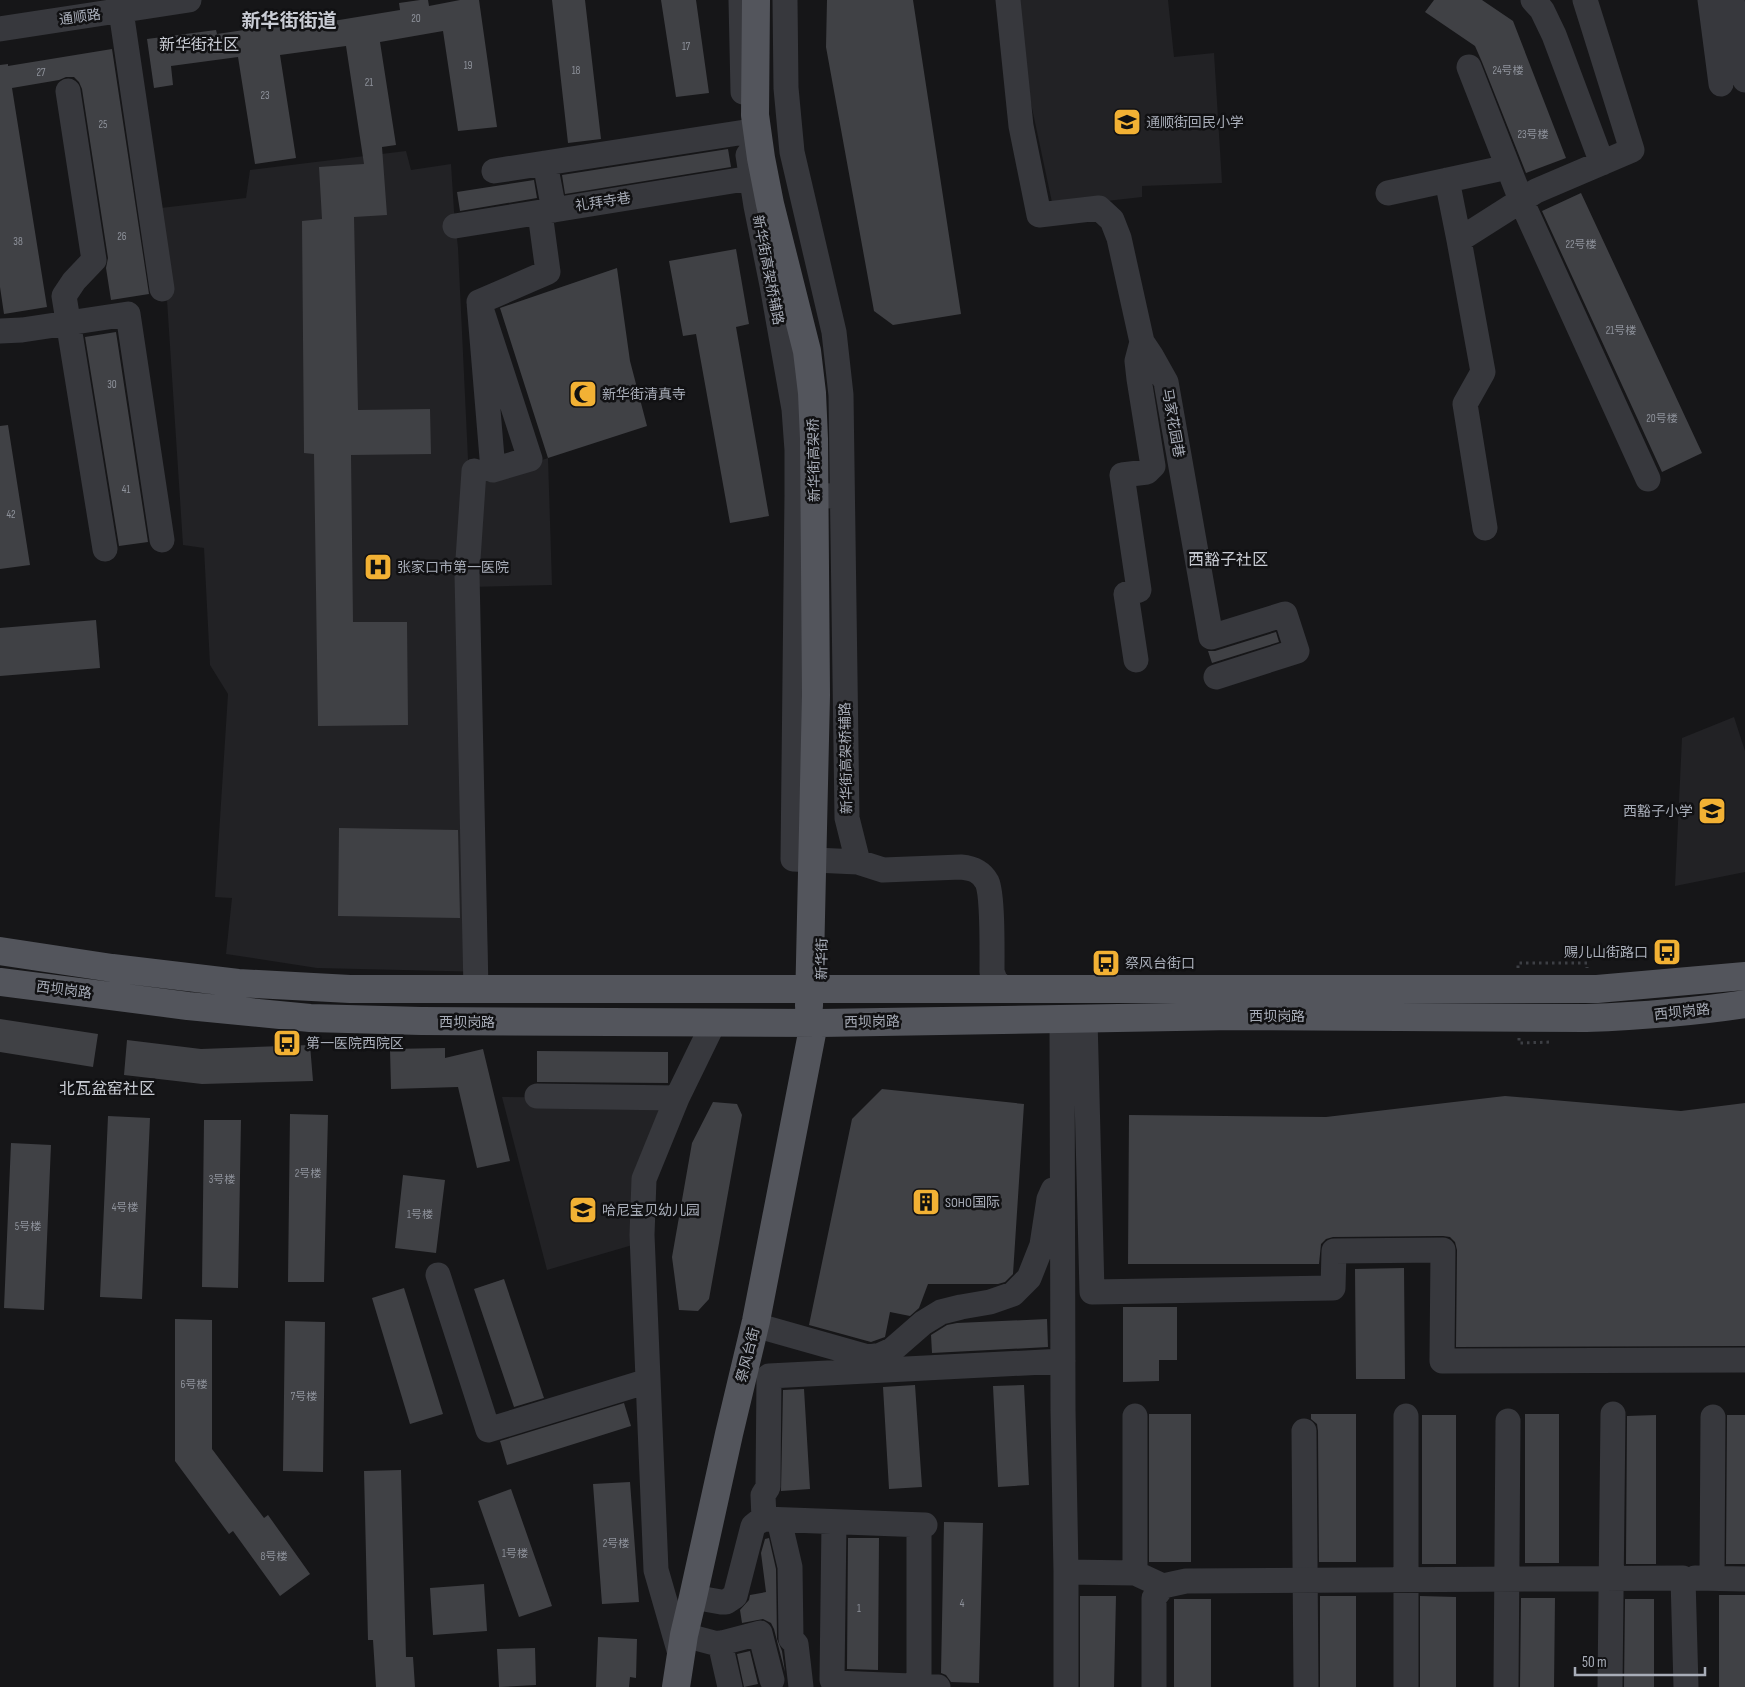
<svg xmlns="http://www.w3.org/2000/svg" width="1745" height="1687" font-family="'Sofia Sans Condensed','Noto Sans SC',sans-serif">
<rect width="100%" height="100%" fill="#161618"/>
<path fill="#222225" d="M1017,0H1168L1174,57L1214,53L1222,183L1142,186V197L1053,207L1022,61Z
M406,151L411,170L451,164L454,211L458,248L469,480L493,477L548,458L552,585L468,587L484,832L488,972L317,968L226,954L232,898L215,897L228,694L210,665L204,548L183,545L161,208L246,198L250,170Z
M1734,717L1745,751V872L1675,886L1682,738Z
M502,1097L666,1099L636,1244L547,1270Z"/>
<path fill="#404145" d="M420,0H428L429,6L460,0H479L497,127L458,131L443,31L380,42L396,145L382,147L387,215L354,217L358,410L430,409L431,454L351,455L353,622H407L408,725L318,726L314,454L304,453L302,221L322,219L319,167L364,164L346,46L280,55L296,158L255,164L238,57L171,66L173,85L154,88L147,39L216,30L217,34L298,22L297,19L326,15L327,22L400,10L399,3Z
M552,0H585L601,139L568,143Z
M661,0H696L709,93L676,97Z
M827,0H913L961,314L893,325L874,311L826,47Z
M1434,0H1482L1513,21L1566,158L1526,173L1482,62L1475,46L1425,12Z
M112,49L149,294L111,300L106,268L108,258L82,89L79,82L74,77H66L59,80L12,88L47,307L4,314L0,287V65L8,64V66Z
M728,149L731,167L565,194L562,175Z
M534,180L537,198L460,211L457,192Z
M1581,193L1702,453L1662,472L1542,211Z
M736,249L749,324L736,327L769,516L730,523L696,334L683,336L669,261Z
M617,268L630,361L647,426L548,458L500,308Z
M116,332L148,542L119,546L85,337Z
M8,425L30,565L0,569V426Z
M96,620L100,668L0,676V628Z
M1276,632L1279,642L1212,663L1208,651H1215Z
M339,828L458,830L460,918L338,916Z
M0,1019L98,1034L93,1067L0,1052Z
M127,1040L201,1049L310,1045L313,1081L202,1084L124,1075Z
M445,1048V1058L483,1049L510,1161L477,1168L458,1087L391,1089L390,1049Z
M537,1051L668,1052V1083L537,1082Z
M882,1089L1024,1104L1013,1274L1005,1282L998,1284H928L919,1308L910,1316L890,1312L885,1337L871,1342L809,1325L852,1119Z
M1505,1096L1681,1111L1745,1103V1346L1456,1347L1457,1250L1455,1242L1450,1237L1443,1236L1333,1237L1326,1239L1321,1244L1319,1264H1128L1129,1115L1326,1117Z
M713,1102L737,1104L742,1115L709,1299L698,1311L679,1310L672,1257L692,1143Z
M290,1114L328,1115L324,1282H288Z
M108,1116L150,1118L142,1299L100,1297Z
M204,1120H241L238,1288L202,1287Z
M11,1143L51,1145L44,1310L4,1308Z
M403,1175L445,1180L436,1253L395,1248Z
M1404,1268L1405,1379H1356L1355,1269Z
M504,1279L544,1398L514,1407L474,1289Z
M404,1288L443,1414L410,1424L372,1298Z
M1123,1307H1177V1360H1159V1381L1123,1382Z
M175,1319L212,1320V1449L264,1518L268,1515L310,1574L280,1596L233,1531L229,1534L175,1461Z
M1047,1319L1048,1347L932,1353L931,1335L947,1325L957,1323Z
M285,1321L325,1322L323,1472L283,1471Z
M915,1385L922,1487L889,1489L883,1387Z
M1024,1385L1029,1485L998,1487L993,1386Z
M804,1389L810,1489L781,1491L783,1390Z
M624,1403L631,1426L507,1465L500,1441Z
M1149,1414H1191V1562H1149Z
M1311,1414H1356V1562H1319L1318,1431L1317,1424L1311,1419Z
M1525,1414H1559V1563H1525Z
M1422,1415H1456V1564H1422Z
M1656,1415V1564H1626L1627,1416Z
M1727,1415H1745V1564H1726Z
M401,1470L406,1657H413L415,1687H376L373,1640H368L364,1471Z
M630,1482L639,1602L602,1604L593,1484Z
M511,1489L552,1606L519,1617L478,1501Z
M944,1522L983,1523L979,1683L951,1682L946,1675L941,1673Z
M769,1538L776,1569L777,1639L782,1651L785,1672L774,1629L771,1623L763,1619L742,1623L740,1610L749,1600L750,1595L766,1592L761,1553L765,1539Z
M848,1538H879L878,1670L847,1669Z
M484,1584L487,1631L433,1635L430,1588Z
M1719,1595H1745V1687H1719Z
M1080,1596H1116L1114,1687H1080Z
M1320,1596H1356V1687H1320Z
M1420,1596L1456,1597V1687H1420Z
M1521,1598H1555L1554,1687H1520Z
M1174,1599H1211V1687H1174Z
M1625,1599H1654V1687H1624Z
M598,1637L637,1639L636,1678L630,1677L629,1687H596Z
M535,1648L536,1685L499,1687L497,1649Z
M750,1651L758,1684L744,1687L737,1654Z"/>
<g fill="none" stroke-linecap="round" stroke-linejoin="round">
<path stroke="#3d3f44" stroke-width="3" stroke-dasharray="2.5 4" stroke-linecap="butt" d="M1518,968V963H1587V968
M1519,1038V1043L1553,1042"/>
<path stroke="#37383d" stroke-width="25" d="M741,0L743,92
M785,0L786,88L792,152L834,332L841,395L847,818L858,862L883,870L961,867C972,868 981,871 987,882C993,895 992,954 992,972L995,980L1003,988
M1008,0L1021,126L1039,215L1099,208L1112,220L1119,238L1142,342L1152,357L1166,382L1211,637L1285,614L1297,651L1216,677
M1533,0L1542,10L1554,35L1602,163
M1710,0L1721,84
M1732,0L1745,80
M121,11L162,289
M0,29L189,0
M1469,67L1521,200L1648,479
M68,91L94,260L74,281L64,296L105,549
M748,155L756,206L772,285L794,409L797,450V495L834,496
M545,163L554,210
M494,171L745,132
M1447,180L1459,240
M1388,193L1508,167
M455,226L751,178
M479,302L530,459L493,470L479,302L548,272L540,213
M0,331L22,330L128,314L162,540
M474,471L467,574L476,990
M797,495L793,859L858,862
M1485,528L1465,404L1483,372L1459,240L1536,191L1632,150L1585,0
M1136,660L1126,594L1139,590L1122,475L1147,472L1153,466L1139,379L1137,361L1142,342
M1085,1018L1092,1292L1333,1288L1334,1251L1443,1250L1442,1361L1745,1360
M1062,1019L1063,1410L1066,1572
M537,1096L677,1098
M438,1275L488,1430L648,1381
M755,1325L868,1357L881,1355L892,1350L923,1323L941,1312L961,1307L990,1302L1013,1294L1029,1278L1042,1245L1049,1199L1053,1190
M1304,1431L1306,1687
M764,1519L763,1495L768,1487L769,1376L1063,1361
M779,1520L790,1567L791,1639L796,1644L801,1687
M834,1522L832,1680L836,1687
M919,1525V1687
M1135,1573V1416
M1695,1578L1745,1579
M1712,1578L1713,1417
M693,1597L721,1602H726L735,1596L753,1526L758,1522L764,1519L925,1525
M684,1635L718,1644L760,1633L772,1680
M720,1643L730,1687
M681,1657L656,1570L642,1235L644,1179L677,1098L714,1022
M834,1683L938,1687
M1066,1687V1572L1135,1573L1163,1586
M1154,1687V1598L1163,1586L1186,1581L1683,1578L1686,1687
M1406,1687V1416
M1506,1687L1508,1421
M1610,1687L1613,1414"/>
<path stroke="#53555c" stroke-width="28" d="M756,0L755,115L761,158L770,204L807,351L812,393L814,439L816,695L809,1006
M0,951L112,968L238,983L350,989H1597L1745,976
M0,982L188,1006L310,1018L421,1021L820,1023L1234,1016L1586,1018C1640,1016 1692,1012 1745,1004
M676,1687L684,1635L693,1597L729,1434L756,1321L814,1023"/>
</g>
<defs>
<symbol id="school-square" viewBox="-11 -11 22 22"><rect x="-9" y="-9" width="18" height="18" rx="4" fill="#f2b134" stroke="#111113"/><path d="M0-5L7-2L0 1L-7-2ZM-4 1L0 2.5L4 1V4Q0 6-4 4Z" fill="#111"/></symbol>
<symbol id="mosque-square" viewBox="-11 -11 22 22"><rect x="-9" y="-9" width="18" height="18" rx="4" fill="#f2b134" stroke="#111113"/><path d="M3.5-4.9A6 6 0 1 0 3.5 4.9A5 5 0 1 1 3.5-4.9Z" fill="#111"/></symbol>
<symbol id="hospital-square" viewBox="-11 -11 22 22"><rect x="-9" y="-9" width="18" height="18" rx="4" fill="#f2b134" stroke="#111113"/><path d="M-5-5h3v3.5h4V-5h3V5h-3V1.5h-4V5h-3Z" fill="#111"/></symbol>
<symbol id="bus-square" viewBox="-11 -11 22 22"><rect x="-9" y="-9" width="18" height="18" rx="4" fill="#f2b134" stroke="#111113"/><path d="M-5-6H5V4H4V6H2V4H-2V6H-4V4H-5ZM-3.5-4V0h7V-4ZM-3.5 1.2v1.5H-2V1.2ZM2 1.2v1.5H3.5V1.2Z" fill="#111"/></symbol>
<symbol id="building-square" viewBox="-11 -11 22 22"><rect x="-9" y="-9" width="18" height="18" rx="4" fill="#f2b134" stroke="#111113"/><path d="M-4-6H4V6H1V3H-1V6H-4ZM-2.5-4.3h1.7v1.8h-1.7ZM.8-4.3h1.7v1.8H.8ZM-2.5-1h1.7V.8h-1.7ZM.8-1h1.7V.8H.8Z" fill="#111"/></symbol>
</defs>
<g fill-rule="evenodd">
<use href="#school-square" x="1111" y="106" width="32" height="32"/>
<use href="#mosque-square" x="567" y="378" width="32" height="32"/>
<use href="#hospital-square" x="362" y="551" width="32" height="32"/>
<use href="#school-square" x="1696" y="795" width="32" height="32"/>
<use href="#bus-square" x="1651" y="936" width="32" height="32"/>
<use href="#bus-square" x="1090" y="947" width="32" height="32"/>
<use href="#bus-square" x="271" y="1027" width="32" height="32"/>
<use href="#building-square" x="910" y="1186" width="32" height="32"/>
<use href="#school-square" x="567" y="1194" width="32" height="32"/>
</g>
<g text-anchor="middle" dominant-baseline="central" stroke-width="5" stroke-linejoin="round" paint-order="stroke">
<g font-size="11" fill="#8e929b">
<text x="416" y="18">20</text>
<text x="686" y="46">17</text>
<text x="468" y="65">19</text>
<text x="576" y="70">18</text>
<text x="1508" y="70">24号楼</text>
<text x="41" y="72">27</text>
<text x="369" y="82">21</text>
<text x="265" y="95">23</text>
<text x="103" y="124">25</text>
<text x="1533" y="134">23号楼</text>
<text x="122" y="236">26</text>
<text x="18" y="241">38</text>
<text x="1581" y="244">22号楼</text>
<text x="1621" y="330">21号楼</text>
<text x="112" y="384">30</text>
<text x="1662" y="418">20号楼</text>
<text x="126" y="489">41</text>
<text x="11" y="514">42</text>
<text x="308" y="1173">2号楼</text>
<text x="222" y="1179">3号楼</text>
<text x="125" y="1207">4号楼</text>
<text x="420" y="1214">1号楼</text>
<text x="28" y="1226">5号楼</text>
<text x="194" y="1384">6号楼</text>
<text x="304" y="1396">7号楼</text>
<text x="616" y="1543">2号楼</text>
<text x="515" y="1553">1号楼</text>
<text x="274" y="1556">8号楼</text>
<text x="962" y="1603">4</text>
<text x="859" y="1608">1</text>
</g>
<g font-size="14" fill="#a8adb8" stroke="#111113">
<text transform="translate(80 17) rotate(-8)">通顺路</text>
<text transform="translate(603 202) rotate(-9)">礼拜寺巷</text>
<text transform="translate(768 270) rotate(79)">新华街高架桥辅路</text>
<text transform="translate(1173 423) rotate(80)">马家花园巷</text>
<text transform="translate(814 460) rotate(-91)">新华街高架桥</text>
<text transform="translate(846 758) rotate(-91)">新华街高架桥辅路</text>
<text transform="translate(822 959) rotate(-89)">新华街</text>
<text transform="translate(64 990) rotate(7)">西坝岗路</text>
<text transform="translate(1682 1012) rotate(-6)">西坝岗路</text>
<text x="1277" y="1016">西坝岗路</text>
<text x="467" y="1022">西坝岗路</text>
<text transform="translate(872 1022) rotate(-1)">西坝岗路</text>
<text transform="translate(748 1355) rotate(-76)">祭风台街</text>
</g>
<g font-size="14" fill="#a8adb8" stroke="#111113" text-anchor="start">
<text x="1146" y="122">通顺街回民小学</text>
<text x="602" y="394">新华街清真寺</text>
<text x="397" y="567">张家口市第一医院</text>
<text x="1693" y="811" text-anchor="end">西豁子小学</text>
<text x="1648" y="952" text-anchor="end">赐儿山街路口</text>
<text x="1125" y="963">祭风台街口</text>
<text x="306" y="1043">第一医院西院区</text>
<text x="945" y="1202">SOHO国际</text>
<text x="602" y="1210">哈尼宝贝幼儿园</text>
</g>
<g font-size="16" fill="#c9ccd4" stroke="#111113">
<text x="199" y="45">新华街社区</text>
<text x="1228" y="560">西豁子社区</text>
<text x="107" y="1089">北瓦盆窑社区</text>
</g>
<g font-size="19" font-weight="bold" fill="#c9ccd4" stroke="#111113">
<text x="289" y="21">新华街街道</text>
</g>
</g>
<path d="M1575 1667v8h130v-8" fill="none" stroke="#a8adb8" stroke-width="2.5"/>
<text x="1582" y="1667" font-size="15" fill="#a8adb8" stroke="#111113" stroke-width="4" paint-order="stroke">50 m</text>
</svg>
